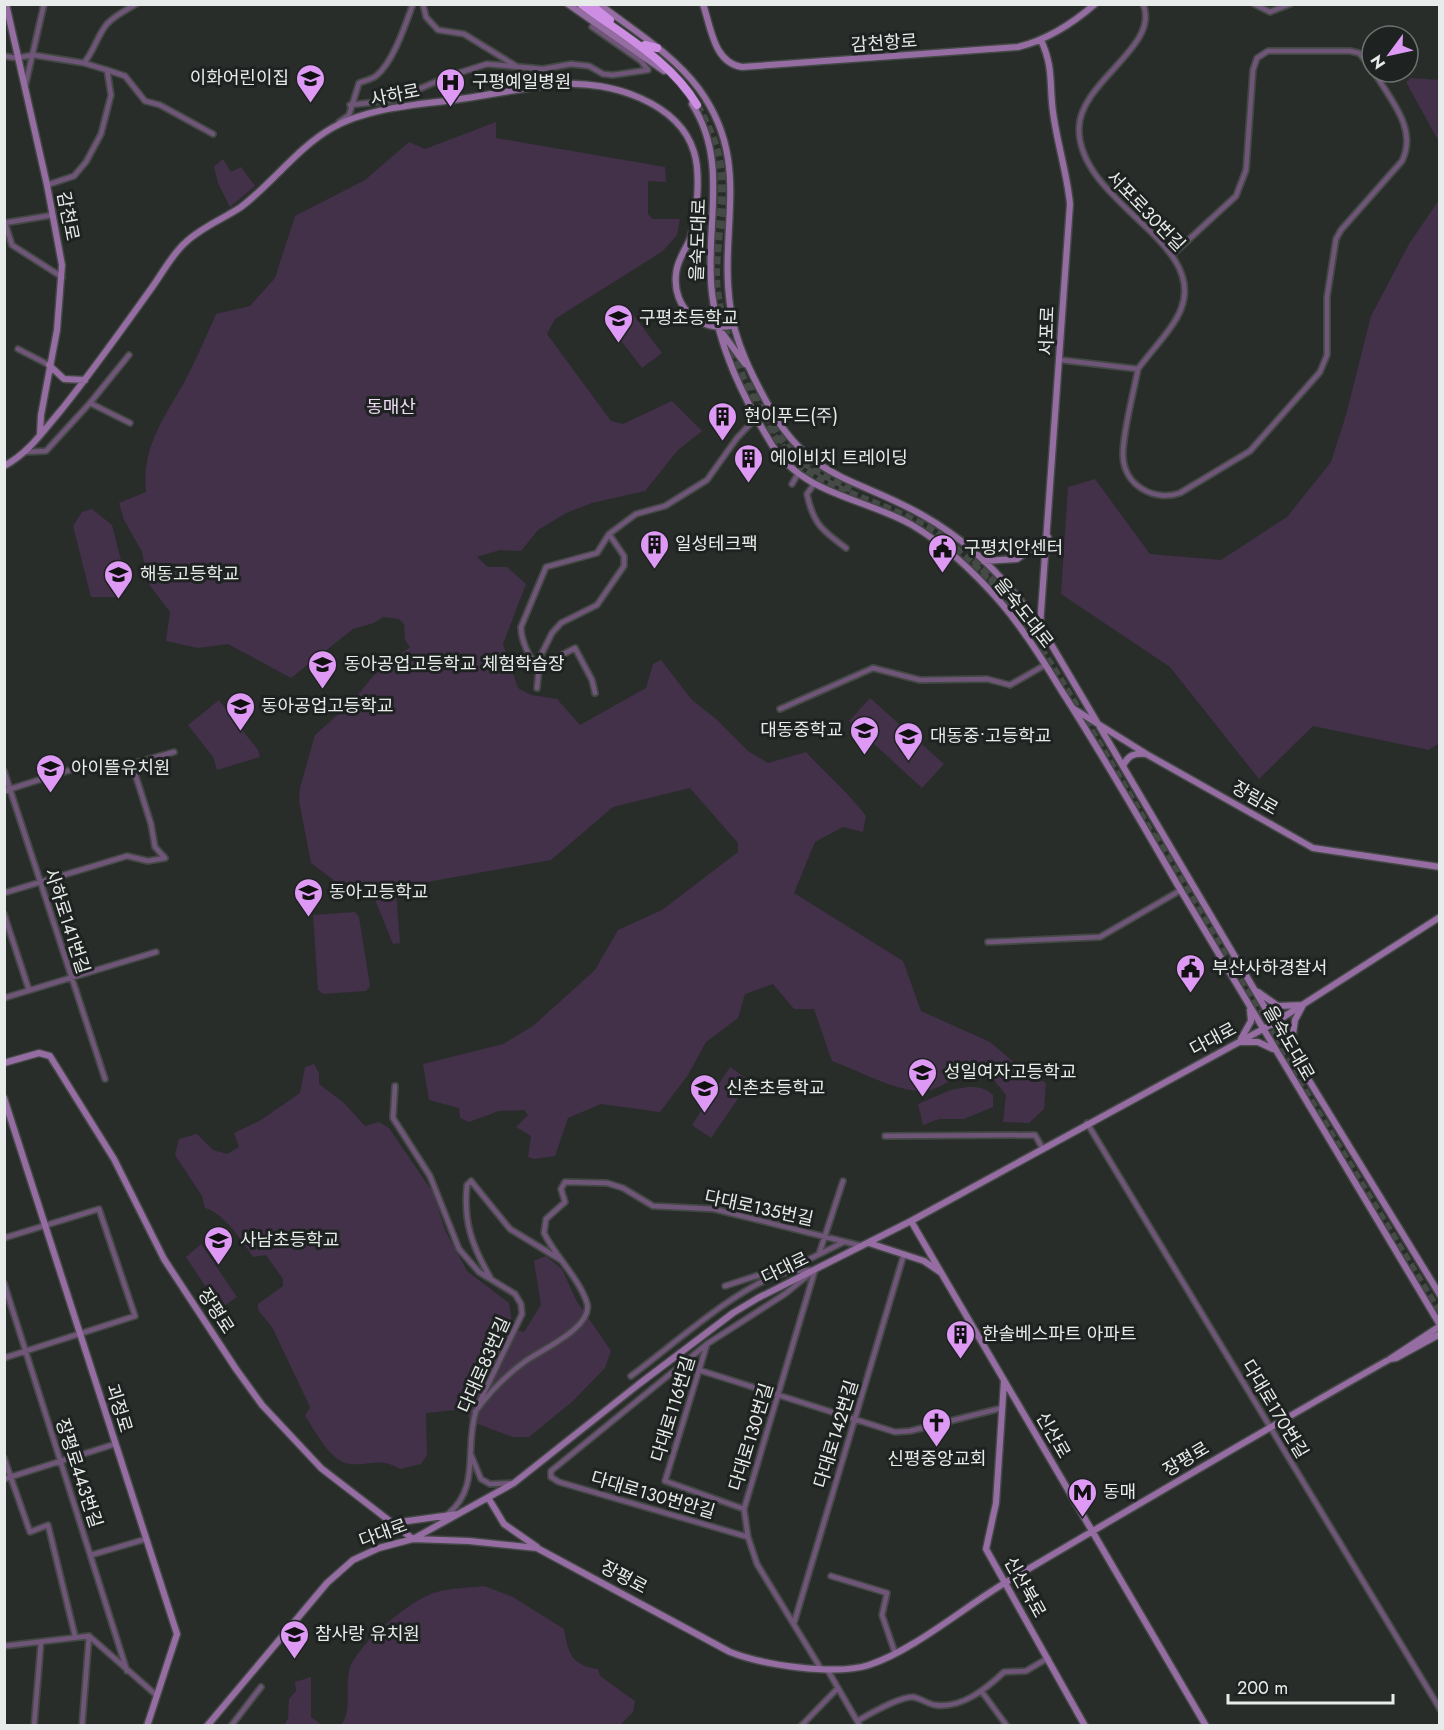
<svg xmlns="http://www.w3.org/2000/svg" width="1444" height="1730" font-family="Jost,'Noto Sans KR',sans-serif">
<rect width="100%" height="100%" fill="#282d2a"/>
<path fill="#433049" d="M1411,78L1439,80V142L1406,82Z
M496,122V138L665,167L666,182L648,181V214L653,219H680L677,235L663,251L555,319L547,334L611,421L623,424L672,401L702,431L678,450L645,491L592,503L566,513L538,530L521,551L500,550L477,557L488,567H507L526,584L503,644L518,688L531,695L557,699L580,725L646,688L653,664L661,660L692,700L715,718L748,751L768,763L806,752C826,774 848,792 866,816L863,832L843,827L815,842L794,893L903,961L921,1011L990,1042L1017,1065L1046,1083L1044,1109L1029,1123L1003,1122L1006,1095L994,1080L965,1072C954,1077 939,1089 927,1091C901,1094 857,1070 832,1061L814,1009H794L773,984L745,994L738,1018L706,1042L688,1075L660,1112L601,1104L568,1118L555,1156L534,1159L528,1157L531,1136L516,1127L528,1115L524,1110L499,1111L469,1122L460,1118L459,1108L429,1100L423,1064L503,1044L533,1026L595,970L618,930L662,910L738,852V843L690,788L613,807L551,860L399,887L396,892L400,943L393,944L374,897L361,885L336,882L311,863L299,801L300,788L315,735L353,701L374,675L410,647L405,640L404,624L399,619L383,617L374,623L353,629L291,678L228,644L198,648L166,641L170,612L148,583L142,552L124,520L119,503L146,492C141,441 170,412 191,369C200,351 208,332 216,314L250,306L275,278L295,216L365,180L409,142L425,149Z
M223,159L231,172L241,167L255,186L230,207L218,183L214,167Z
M1439,200V743L1429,750L1313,726L1259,779L1170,667L1061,594L1068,487L1095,479L1150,554L1221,560L1287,517L1331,462L1346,415L1371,316L1409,244Z
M630,310L662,353L642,368L609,325Z
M92,509L112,525L126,580L117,597H91L73,526L82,512Z
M870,698L944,764L922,788L849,721Z
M219,700L258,750L260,757L217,770L213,757L188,725Z
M355,912L359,917L370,986L366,991L323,994L318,990L313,915Z
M314,1064L319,1073V1084L344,1103L365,1126L379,1122L389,1128L434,1194L445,1230L467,1271L509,1303L513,1329L524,1332L541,1305L534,1261L546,1256L562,1269L576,1300L611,1351L605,1368L573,1401L529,1437H513L470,1421L466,1409L426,1413L427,1455L421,1464L400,1469C380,1457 371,1466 350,1464C330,1462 315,1430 305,1416L310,1407L272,1327L258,1310V1304L283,1286V1279L266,1255L253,1257C241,1240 225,1214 205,1208L202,1196L175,1155L179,1139L197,1134L213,1150L227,1154L239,1147L234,1133L261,1120L300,1093L305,1067Z
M730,1067L750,1081L711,1138L692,1125Z
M968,1087C978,1087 985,1087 993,1095V1107L964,1119H939L923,1125L918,1104L951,1090Z
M201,1244L237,1297L224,1306L213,1298L186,1257Z
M484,1586L513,1597L564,1629C568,1653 572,1666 598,1669L600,1676L635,1701L633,1712L619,1726L341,1725C353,1710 344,1687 350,1668C359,1643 409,1601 434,1593C449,1588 468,1588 484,1586Z
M311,1677V1717L322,1725H329H284L288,1719L289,1699L296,1691L295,1682Z"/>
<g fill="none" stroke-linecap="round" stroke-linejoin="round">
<path stroke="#454a47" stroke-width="8" stroke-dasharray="8 4" stroke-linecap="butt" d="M697,105C707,124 717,143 720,165C726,200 716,240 716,276C717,324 748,399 776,439C818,498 890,498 944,539C1000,583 1037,641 1073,701C1101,747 1128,793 1155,840
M723,229L725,199
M752,382C761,403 778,441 795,455C811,469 831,478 851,489
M974,560L995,582
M1156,834L1280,1043
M1273,1039L1440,1314"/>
<defs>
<path id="street" d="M423,4L426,17L438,30L464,34L516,66
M1254,4L1270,12L1290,4
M4,56L16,58L33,55L84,63L107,70L125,76L145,101L160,105L213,134
M84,63C94,51 97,36 107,24C114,16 126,10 136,4
M25,87L44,4
M350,105L393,100L452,75L487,64L543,69L571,64L589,66L603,74L613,75L648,70L641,61L592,27L594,23
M339,122L349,115L359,83C364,81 372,79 376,76C393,63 406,23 413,4
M47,185L74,176L86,162L101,134L111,95L107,70
M4,223L53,215
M5,223L12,245L62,277
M1172,255L1236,196L1246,170L1253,70L1257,58L1268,51H1350L1359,53L1372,68
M18,349L49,365
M1061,360L1138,369C1150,352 1174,328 1181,309C1208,241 1078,203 1079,128C1080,81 1161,46 1143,4
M1138,369C1134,391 1122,435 1123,456C1124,486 1155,502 1180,493L1250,451L1320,372L1327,355V297L1336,239L1341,230L1402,161C1418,129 1390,99 1374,72
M90,403L129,355
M25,452L46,451L90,403L130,423
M792,484L798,474
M814,484L807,494C813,524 823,531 846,548
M539,667C529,659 521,640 521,627L546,567L597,553L609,534L636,514L665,506L707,480L737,438L756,418
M539,667L575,648L592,680L595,693
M537,688L540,657L552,633L561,623L597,605L624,566V556L609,534
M780,709L873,668L920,680L987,679L1010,685L1045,665
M132,764L151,824L155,847L165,858
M4,771L105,1079
M4,791L89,764L103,772L174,752
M4,893L127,856L148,861L165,858
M4,914L29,990
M988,942L1100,937L1181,890
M4,998L156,952
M395,1086L393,1118L430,1176L459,1249L479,1272L515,1294L521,1304L522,1314L479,1403
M1087,1123L1440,1709
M885,1136L1035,1135L1043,1149
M4,1238L99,1209L135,1316L4,1358
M819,1254L843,1181
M815,1270L744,1509L748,1537L757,1564L821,1669
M490,1277C472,1246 463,1221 467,1185L471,1181L510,1229L561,1260
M4,1283L127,1671
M725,1286L771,1271L779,1274L844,1242
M707,1344L665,1481L744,1509
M699,1370L895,1432L910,1431L1002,1408
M631,1376C673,1345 730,1293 777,1275C787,1271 800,1271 810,1270
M475,1412C488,1394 504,1377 523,1363C538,1351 594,1328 587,1303C579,1278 555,1256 544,1233L546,1219L565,1202L561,1189L565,1182L607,1183L623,1188L653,1206L714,1209L862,1246
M471,1455L481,1479L490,1484L514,1483
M4,1458L30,1532L48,1525L75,1636
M4,1479L115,1444
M448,1514C481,1487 464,1448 476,1411
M748,1537L559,1482L551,1477V1471L707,1344L785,1294L811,1273
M91,1555L146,1539
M831,1576L887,1593L882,1615L895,1653
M794,1623L904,1254
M4,1646L89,1636L155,1694
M827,1669L860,1726
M982,1692L1007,1726
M857,1721C870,1714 898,1697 913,1697C920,1698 928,1704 935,1705C961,1709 986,1689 1004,1672L1026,1671L1048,1658
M34,1726L41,1642
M82,1726L89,1636
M231,1726L261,1687
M801,1726L838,1688"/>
<path id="secondary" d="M6,4L47,185L62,265L57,330L41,415L40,434
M568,4L664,71
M599,4C633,30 673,54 699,89C752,162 719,226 730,305C734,341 753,378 771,410C813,482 859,478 924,516C977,546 1019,593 1051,644L1274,1023L1440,1295
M703,4C711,28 714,63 742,67L1018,47C1047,40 1072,24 1095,4
M692,104C730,163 704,229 712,293C718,347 744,399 772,445C803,495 865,498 912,525C946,545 976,574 1002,604C1024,630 1043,660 1061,690C1103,755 1141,822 1180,889C1266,1035 1354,1179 1440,1325
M723,334L745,364
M49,365L64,379L85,380
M4,466C29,453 44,430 62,409C94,369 123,328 153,286C163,272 173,253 186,242C202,227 223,219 241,207C273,183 297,148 332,128C367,108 415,105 454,100C490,95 526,87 562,84C610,81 679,102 694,152C701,174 697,217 690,239C685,251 677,260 676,274C672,308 701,334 734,325
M984,561L1017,559L1048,537
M1040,626L1070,204C1067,173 1057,143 1053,112C1049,83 1054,69 1041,40
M1026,636L1040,626
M1074,709L1148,755L1313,848L1440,867
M1123,766C1128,755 1134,753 1146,754
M1258,992L1278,1006L1303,1005L1295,1020L1291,1048
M1241,1039L1251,1021L1250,1010
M1240,1042H1258L1273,1049
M4,1063L39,1053L50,1056L114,1159L164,1259L236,1369L262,1405L321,1468L413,1539L469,1541L537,1548L730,1652C763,1665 835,1676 869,1665C913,1651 967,1605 1008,1581C1135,1506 1262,1431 1390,1359L1440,1326
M4,1098L177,1634L147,1726
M911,1221L1206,1726
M869,1243L924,1261L940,1272
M1390,1359L1396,1358L1440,1334
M1004,1381L996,1503L986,1549L1085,1726
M489,1499L504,1524L537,1547
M393,1523L458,1514
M207,1726L327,1583L353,1560L379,1548L413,1539L514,1483L639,1384L733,1313L758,1298L911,1221L1274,1023L1440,917"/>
<path id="highway" d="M581,4C622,35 670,60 697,105
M590,4L610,20
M645,45L657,48"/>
</defs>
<use href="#street" stroke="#434845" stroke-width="8"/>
<use href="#secondary" stroke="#434845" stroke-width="9"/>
<use href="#highway" stroke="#434845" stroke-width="10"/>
<use href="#street" stroke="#6f5678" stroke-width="4.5"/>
<use href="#secondary" stroke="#956da3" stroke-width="6"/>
<use href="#highway" stroke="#cc8de2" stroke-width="8"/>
</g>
<defs>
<symbol id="school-pin" viewBox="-11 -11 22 30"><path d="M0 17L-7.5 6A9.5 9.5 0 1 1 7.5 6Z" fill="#dd99f4" stroke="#1e2321"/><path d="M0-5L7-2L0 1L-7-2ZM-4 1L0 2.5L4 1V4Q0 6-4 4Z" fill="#111"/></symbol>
<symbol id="hospital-pin" viewBox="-11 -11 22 30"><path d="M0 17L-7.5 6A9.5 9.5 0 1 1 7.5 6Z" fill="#dd99f4" stroke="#1e2321"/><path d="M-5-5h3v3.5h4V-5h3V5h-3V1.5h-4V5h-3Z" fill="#111"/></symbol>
<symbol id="building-pin" viewBox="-11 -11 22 30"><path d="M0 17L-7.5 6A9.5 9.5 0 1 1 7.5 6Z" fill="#dd99f4" stroke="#1e2321"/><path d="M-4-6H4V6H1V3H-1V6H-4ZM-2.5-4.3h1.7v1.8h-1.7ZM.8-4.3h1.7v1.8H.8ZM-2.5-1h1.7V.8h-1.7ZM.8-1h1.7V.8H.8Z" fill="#111"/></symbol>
<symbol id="civic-pin" viewBox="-11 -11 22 30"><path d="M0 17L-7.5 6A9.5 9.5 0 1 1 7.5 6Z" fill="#dd99f4" stroke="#1e2321"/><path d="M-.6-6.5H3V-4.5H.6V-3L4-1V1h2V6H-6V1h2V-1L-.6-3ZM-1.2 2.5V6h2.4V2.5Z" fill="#111"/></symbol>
<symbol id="church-pin" viewBox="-11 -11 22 30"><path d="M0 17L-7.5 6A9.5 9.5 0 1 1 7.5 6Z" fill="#dd99f4" stroke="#1e2321"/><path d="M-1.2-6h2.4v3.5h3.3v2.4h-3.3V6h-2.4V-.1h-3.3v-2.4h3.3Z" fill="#111"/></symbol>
<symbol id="metro-pin" viewBox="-11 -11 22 30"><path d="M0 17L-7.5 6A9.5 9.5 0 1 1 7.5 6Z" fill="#dd99f4" stroke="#1e2321"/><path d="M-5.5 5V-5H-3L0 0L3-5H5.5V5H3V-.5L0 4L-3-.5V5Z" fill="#111"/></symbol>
</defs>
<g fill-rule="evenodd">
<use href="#school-pin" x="294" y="62" width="33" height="45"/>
<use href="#hospital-pin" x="434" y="66" width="33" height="45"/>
<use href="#school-pin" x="602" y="302" width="33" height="45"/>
<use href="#building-pin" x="706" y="400" width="33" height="45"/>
<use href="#building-pin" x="732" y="442" width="33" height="45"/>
<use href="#building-pin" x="638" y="528" width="33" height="45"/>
<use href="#civic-pin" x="926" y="532" width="33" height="45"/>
<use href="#school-pin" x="102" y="558" width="33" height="45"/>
<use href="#school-pin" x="306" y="648" width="33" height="45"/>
<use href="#school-pin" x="224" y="690" width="33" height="45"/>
<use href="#school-pin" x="848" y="714" width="33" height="45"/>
<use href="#school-pin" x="892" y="720" width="33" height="45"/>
<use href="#school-pin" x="34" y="752" width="33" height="45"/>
<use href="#school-pin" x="292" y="876" width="33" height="45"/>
<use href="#civic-pin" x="1174" y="952" width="33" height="45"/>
<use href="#school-pin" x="906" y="1056" width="33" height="45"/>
<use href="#school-pin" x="688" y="1072" width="33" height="45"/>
<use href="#school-pin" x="202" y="1224" width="33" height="45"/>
<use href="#building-pin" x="944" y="1318" width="33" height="45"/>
<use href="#church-pin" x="920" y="1406" width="33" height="45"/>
<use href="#metro-pin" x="1066" y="1476" width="33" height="45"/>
<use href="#school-pin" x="278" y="1618" width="33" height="45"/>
</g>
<g text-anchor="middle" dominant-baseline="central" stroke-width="6" stroke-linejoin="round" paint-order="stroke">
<g font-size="18" fill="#e7ebe9" stroke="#1e2321">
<text transform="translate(884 43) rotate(-4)">감천항로</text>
<text transform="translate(395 95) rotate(-11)">사하로</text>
<text transform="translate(1146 211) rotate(46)">서포로30번길</text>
<text transform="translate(68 216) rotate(79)">감천로</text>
<text transform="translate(698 240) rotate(-88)">을숙도대로</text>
<text transform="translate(1047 331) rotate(-88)">서포로</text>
<text transform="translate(1024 613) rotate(52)">을숙도대로</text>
<text transform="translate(1255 798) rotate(30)">장림로</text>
<text transform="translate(67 921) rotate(72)">사하로141번길</text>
<text transform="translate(1213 1039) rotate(-28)">다대로</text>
<text transform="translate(1289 1043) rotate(60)">을숙도대로</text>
<text transform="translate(759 1208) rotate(12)">다대로135번길</text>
<text transform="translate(785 1268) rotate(-26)">다대로</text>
<text transform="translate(216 1311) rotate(57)">장평로</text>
<text transform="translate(484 1365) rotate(-66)">다대로83번길</text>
<text transform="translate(119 1408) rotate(73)">괴정로</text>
<text transform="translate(673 1409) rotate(-73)">다대로116번길</text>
<text transform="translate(1275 1409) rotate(59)">다대로170번길</text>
<text transform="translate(836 1434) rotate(-73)">다대로142번길</text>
<text transform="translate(1053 1435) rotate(60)">신산로</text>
<text transform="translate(751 1437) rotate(-73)">다대로130번길</text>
<text transform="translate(1186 1459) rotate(-31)">장평로</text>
<text transform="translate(79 1473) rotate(72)">장평로443번길</text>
<text transform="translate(653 1495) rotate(16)">다대로130번안길</text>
<text transform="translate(383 1533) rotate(-20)">다대로</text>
<text transform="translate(624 1577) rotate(28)">장평로</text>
<text transform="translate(1025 1587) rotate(61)">신산북로</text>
</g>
<g font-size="18" fill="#e7ebe9" stroke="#1e2321" text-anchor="start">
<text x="289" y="78" text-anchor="end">이화어린이집</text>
<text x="472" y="82">구평예일병원</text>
<text x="639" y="318">구평초등학교</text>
<text x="744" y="416">현이푸드(주)</text>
<text x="770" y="458">에이비치 트레이딩</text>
<text x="675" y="544">일성테크팩</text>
<text x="964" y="548">구평치안센터</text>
<text x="140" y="574">해동고등학교</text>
<text x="344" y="664">동아공업고등학교 체험학습장</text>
<text x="261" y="706">동아공업고등학교</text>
<text x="843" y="730" text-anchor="end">대동중학교</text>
<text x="930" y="736">대동중•고등학교</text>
<text x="71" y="768">아이뜰유치원</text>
<text x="329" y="892">동아고등학교</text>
<text x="1212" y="968">부산사하경찰서</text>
<text x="944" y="1072">성일여자고등학교</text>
<text x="726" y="1088">신촌초등학교</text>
<text x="240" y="1240">사남초등학교</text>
<text x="982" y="1334">한솔베스파트 아파트</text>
<text x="937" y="1459" text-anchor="middle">신평중앙교회</text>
<text x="1103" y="1492">동매</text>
<text x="315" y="1634">참사랑 유치원</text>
</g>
<g font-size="18" fill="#f0dcf7" stroke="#1e2321">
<text x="391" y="407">동매산</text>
</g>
</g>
<rect width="1444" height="1730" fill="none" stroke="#e7ebe9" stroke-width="12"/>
<g transform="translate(1390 54) rotate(237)"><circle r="28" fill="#1e2321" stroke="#6e7371" stroke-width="1.5"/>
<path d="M0-4.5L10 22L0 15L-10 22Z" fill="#dd99f4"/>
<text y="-9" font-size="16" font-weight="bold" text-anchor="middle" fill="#e7ebe9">N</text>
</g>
<path d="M1228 1694v9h165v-9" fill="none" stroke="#e7ebe9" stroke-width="3"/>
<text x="1237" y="1694" font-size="18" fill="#e7ebe9" stroke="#1e2321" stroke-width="4.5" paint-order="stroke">200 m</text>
</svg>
